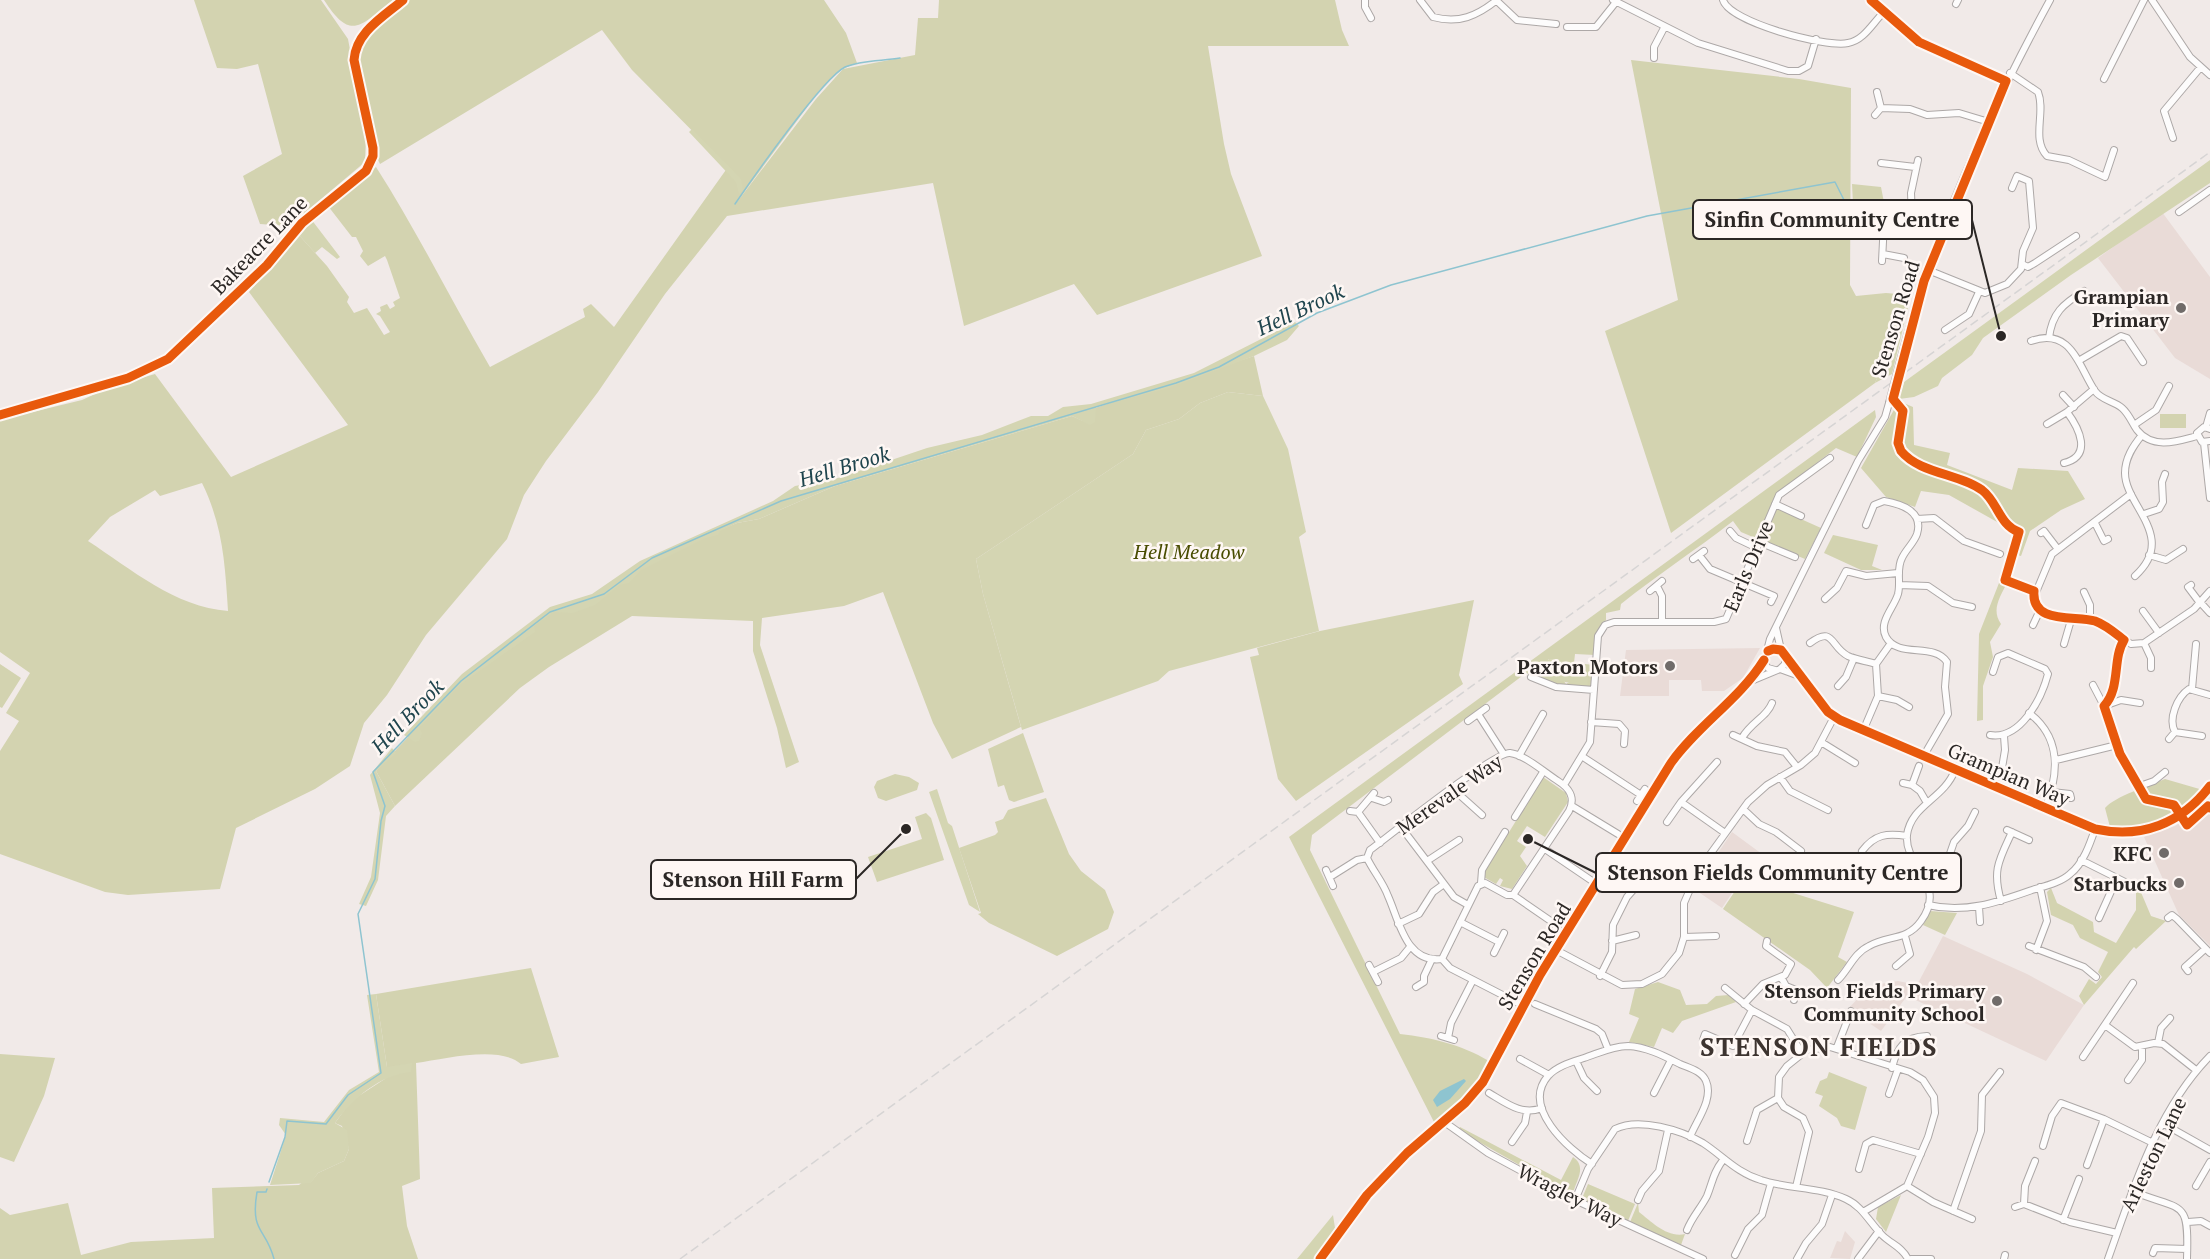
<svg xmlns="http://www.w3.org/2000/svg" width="2210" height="1259" font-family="'PT Serif',serif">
<rect width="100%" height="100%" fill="#f1eae8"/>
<path fill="#e9dbd7" d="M2162,212L2210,277V379L2175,358L2098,258Z
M1760,648L1743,678L1724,691H1702L1701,680H1669V696H1620L1626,650Z
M2210,803V946L2179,915L2144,837L2175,826Z
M1732,832L1777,865L1762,887L1744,875L1722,908L1694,889Z
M1943,936L2027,974L2084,1005L2046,1061L1907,996L1881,1031L1848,1009L1862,994L1880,984L1898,981L1917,985Z
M1845,1231L1855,1242L1850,1259L1830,1258L1837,1241L1841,1242Z"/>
<path fill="#d3d3b0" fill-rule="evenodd" d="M194,0H321L348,39L366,137L365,162L289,226L260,224L243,176L282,154L258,64L237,69L217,68Z
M324,0H393C360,26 351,42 324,0Z
M403,0H824L846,33L857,63L840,70L819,91L734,206L816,99L843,69L915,55L918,18H938L939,0H1335L1342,30L1349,46H1208L1224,144L1231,174L1262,256L1097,315L1074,284L964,326L933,183L727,216L665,294L598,392L546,461L524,495L507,539L426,635L387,695L364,723L350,766L315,789L236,828L220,889L128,895L105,892L0,854V751L19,721L6,713L30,673L0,652V420L82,400L108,388L155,374L231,477L348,425L249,292L298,234L327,266L349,297L347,302L354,313L367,308L384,335L390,332L380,316L376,314L381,311L380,307L387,304L390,309L395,306L393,302L400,298L387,260L385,256L368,266L360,256L363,251L356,237H352L328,206L376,167C417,231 451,300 490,367L585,317L583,309L591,304L614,327L728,167L632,70L602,30L380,164C370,142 347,63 358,41C364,29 392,10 403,0ZM202,483C223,526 225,564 228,611C175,607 131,569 88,541L110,517L155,490L160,496Z
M1631,60L1799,79L1851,88L1850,285L1856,296L1886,293L1911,295L1875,383L1671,533L1605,331L1678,300Z
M1852,184L1881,187L1887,218L1873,219L1872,223H1854Z
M1254,356L1263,396L1228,392L1200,403L1179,419L1146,430L1133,454L976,559L983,594L1021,727L952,759L933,723L883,592L844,606L762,618L760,645L799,762L786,768L777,728L753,651V621L632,616L549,667L520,688L395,806L376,771L461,681L550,612L604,594L652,558L737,523L759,519L835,486L1072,416L1083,421L1095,408Z
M1899,401L1913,407L1914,445L1950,453L1947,465L2012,490L2018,468L2068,471L2085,499L2061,510L2030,531L2021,556L2011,553L2015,532L1949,495L1921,491L1915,507L1886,497L1861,468Z
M1875,410L1876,417L1857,457L1836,448L1778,493L1772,506L1821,528L1805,559L1741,532L1733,521C1696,550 1657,575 1621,604L1620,610L1606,613V620L1597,635L1595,655L1575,654L1574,663L1595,665L1593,689L1558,685L1526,673L1312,835L1310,850L1400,1034C1433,1038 1460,1044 1489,1061L1476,1084L1435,1124L1289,837ZM1548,659L1567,662L1583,674L1566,684Z
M2160,414H2186V428H2160Z
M1833,535L1878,545L1872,566L1882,570H1861L1824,553Z
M1999,583H2007C2000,597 1991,610 2001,624L1990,642L1993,657L1983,686V720L1977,721L1979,634Z
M1474,600L1459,675L1463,684L1296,801L1278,779L1250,657L1259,655L1257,648L1320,631Z
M0,664L21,678L2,708L0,707Z
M1023,733L1044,792L1014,802L1009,800L1004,785L998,787L988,749Z
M895,774L909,777L919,783L917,790L886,801L878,798L874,787L877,781Z
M1543,777L1566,793L1568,802L1545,837L1527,826L1517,841L1526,847L1520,856L1527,866L1512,889L1500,886L1503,880L1500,878L1496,884L1482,876Z
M2165,779L2203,790L2187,806L2172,813V817L2137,826L2110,827L2105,808C2114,797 2150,785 2165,779Z
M1046,798L1069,854L1081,871L1105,890L1114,912L1108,929L1057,956L989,923L978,914L981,913L959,848L995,835L998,832L995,822L1003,819L1008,810Z
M926,813L931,818L944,860L877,882L868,857L922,839L915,817Z
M1775,867L1785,874L1777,888L1854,912L1838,957L1847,962L1827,988L1810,970L1723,909L1745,876L1762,887Z
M2051,888L2057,903L2093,922L2094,932L2116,943L2136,910V892L2140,890L2151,916L2166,921L2136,949L2134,947L2084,1005L2079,996L2089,979L2096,984L2102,977L2098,972L2108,952L2080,938L2073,925L2051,915L2047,892Z
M1930,911L1957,913L1945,935L1923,925Z
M531,968L559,1057L521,1064C499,1045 445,1059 416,1063L420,1179L402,1186L407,1226L418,1259H0V1208L10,1215L68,1203L81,1255L131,1242L214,1238L212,1188L299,1185L304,1181L311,1182L318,1173L344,1161L349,1149L342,1126L335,1123L351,1101L394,1073L387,1067L376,994Z
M1658,982L1680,990L1686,1005L1707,1004L1716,996L1729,995L1736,1002L1682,1021L1673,1033L1662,1028L1654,1047L1629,1042L1639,1018L1629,1014L1635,989Z
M0,1054L55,1058L44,1096L14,1162L0,1157Z
M1829,1072L1867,1087L1855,1130L1841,1126L1837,1118L1819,1106L1823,1096L1815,1093L1820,1081L1827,1078Z
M1460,1127L1561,1180L1573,1157C1586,1166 1578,1178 1574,1190L1567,1192L1458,1130Z
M1588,1184L1635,1204L1628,1221L1587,1201L1583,1196Z
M1901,1195L1886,1232L1876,1219L1878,1207Z
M1638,1203L1639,1212C1652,1222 1667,1238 1685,1234L1681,1245L1630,1222Z"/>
<path fill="#d4d5b2" d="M692,129L741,179L743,190L739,194L736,182L689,132Z
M2210,160V183L2071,275L1983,338L1972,355L1942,378L1938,386L1914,397L1899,399L1904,382Z
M311,219L340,257L337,259L322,247L315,253L298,234Z
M1911,295L1892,374L1875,383Z
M1295,322L1299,326L1287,340L1254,356L1169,388L1096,407L1095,422L1090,425L1072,416L835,486L759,519L737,523L720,531L718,535L703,539L641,570L629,583L619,585L595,605L573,613L554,612L534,626L535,632L461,684L419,728L422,733L419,741L415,742L404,735L462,674L550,607L592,594L640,561L773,501L795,486L838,478L927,448L982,435L1031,416H1048L1063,407L1091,404L1194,373Z
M1228,392L1263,396L1288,449L1306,532L1299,537L1319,631L1169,671L1158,681L1022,730L983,594L976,559L1133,454L1146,430L1179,419L1200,403Z
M1549,659L1567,662L1588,678L1587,686L1549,679L1546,676V662Z
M392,748L396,753L376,771L395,806L386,816L378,880L366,906L359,904L371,877L380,813L370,775Z
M937,789L948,823L952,826L980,912L969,905L929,792Z
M376,994L387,1067L412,1063L411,1072C380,1075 353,1098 335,1123L347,1130L349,1149L344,1161L318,1173L311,1183L270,1185L286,1135L279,1125L280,1118L324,1122L349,1090L379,1072L367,995Z
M1333,1215L1335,1228L1314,1259H1297Z"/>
<path fill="#8ec4d0" d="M1464,1079L1466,1081L1450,1099L1437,1107L1433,1100L1440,1091Z"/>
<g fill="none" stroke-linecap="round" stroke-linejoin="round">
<path stroke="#8ec4d0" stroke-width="1.5" d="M735,204C752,179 823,78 845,67C861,60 883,61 900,58
M269,1182L285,1137L287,1121L326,1124L348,1095L381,1073L358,914L375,879L381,821L385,806L373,772L461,681L550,612L604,594L652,558L781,501L1176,383L1219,367L1317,313L1391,285L1647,216L1835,182L1844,200
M267,1189L266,1192H257C250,1233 266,1228 274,1259"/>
<defs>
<path id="minor" d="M1365,0V7L1371,18
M1420,0L1433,17C1459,24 1477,16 1497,0
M1613,0L1698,43L1788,71H1799L1808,66L1816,39
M1723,0C1729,22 1826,48 1848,43C1864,40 1872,24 1883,13
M1871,0L1919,42L2006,81
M2152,0L2190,57L2210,75
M1497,1L1517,20L1556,24
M1956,4L1958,0
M1567,27H1596L1616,2
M1654,58V47L1664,28
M2010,73L2038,92C2046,112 2031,139 2047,156L2069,160L2105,177L2114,150
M2104,79L2144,0
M1881,108L1910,109L1927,115L1959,113L1989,122
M1875,115L1881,108L1877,92
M2173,138L2164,111L2200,68
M1881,163L1915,167
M2179,212L2210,190
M1925,215L1945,224
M1912,218L1911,193L1918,160
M1876,222L1936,211L1949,213
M1883,254L1904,258
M1882,261L1884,222
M2022,264L2028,267L2035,263L2076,236
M1928,270L1985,293L2007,284L2021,269L2023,251L2033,228L2029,181L2017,176L2012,188
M1945,330L1969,314L1979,292
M2049,338C2052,313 2063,304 2084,291
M2031,341C2072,326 2079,368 2095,391C2101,400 2114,401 2122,408C2129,414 2132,423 2137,430C2153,450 2178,441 2197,436
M2080,360L2121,336L2127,338L2143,362
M1900,361C1932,238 1989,112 2050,0
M2063,395L2074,407
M0,415L128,378L168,359L267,265L302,223L366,171L373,156V148L354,60C356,32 383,17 403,0
M2047,424L2067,412L2094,389
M2134,425L2156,410L2169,386
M2206,427L2210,413
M2210,429L2204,427L2197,433L2202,442L2210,441
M2204,443L2210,498
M2064,463C2093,456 2079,428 2067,412
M2131,494L2052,554L2034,597L2036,605L2047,613L2065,619L2098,622L2131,644L2144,643L2194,609L2210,591
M1775,504L1801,516
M2144,514L2159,509L2163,502L2162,482L2165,474
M1917,519L1934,518L1964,541L2000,554
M2095,523L2104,541L2108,539
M1866,525L1874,505L1884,501C1901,504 1924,511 1917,534C1914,543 1906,549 1902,558C1896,569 1901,582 1898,594C1894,608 1878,622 1886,637C1898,659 1934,642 1947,662L1945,687L1948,714L1923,757
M1730,531L1736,538L1757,548
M2041,533L2044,531L2057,548
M1759,542L1795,557
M1699,555L1710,569L1774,596L1771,602
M2149,555L2166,560L2183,549
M1693,559L1704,551
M2135,576C2178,537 2125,506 2125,473C2125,458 2133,446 2142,435
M2010,582L2034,591
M1899,585L1928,586L1953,603L1972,607
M2191,585L2188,587L2200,603
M1657,586L1662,596V622
M1650,591L1662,581
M2084,592L2090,605V620
M1825,599L1837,588L1846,571L1866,576L1898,573
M2200,602L2210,613
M2143,611L2159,633
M2033,625L2040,610
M1776,628L1781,650
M1810,643C1834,625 1830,647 1848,656C1857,660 1867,661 1876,664
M2144,643L2151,658V668
M2064,644L2071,620
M1768,651L1773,649L1781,650L1828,712L1840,720L2095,829C2141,839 2181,824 2210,786
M2117,661L2124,640
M1780,669L1802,677
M1775,670L1768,668L1764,663L1770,639L1858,461L1885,417L1889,403
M1531,677L1556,687L1594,690
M1751,681L1780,669L1785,664V656
M2093,685L2104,706L2120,754L2137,787L2154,781L2165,772
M1838,686L1846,677L1854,658
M2192,689L2196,644
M1878,696L1897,700L1909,707
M2104,706L2121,700L2140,703
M2029,713C2062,738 2059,774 2045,809
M1478,714L1503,753
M1468,721L1486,708
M1591,722L1619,724L1625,731L1624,744
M1863,731L1878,696L1876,664L1891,643
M1733,735L1757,746L1785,752L1797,767
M1990,735C2020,740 2041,700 2048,674L2045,669L2008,653L1998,657L1993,672
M2004,736L2005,750L2002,768L2007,770
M2202,736L2175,732C2168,719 2177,697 2189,689L2210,695
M1742,738C1751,722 1767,717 1772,703
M2169,739L2175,732
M1821,742L1855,763
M1519,756L1543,714
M1583,757L1641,795
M2056,760L2117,745
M1717,762L1681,802L1725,833
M1919,766L1912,785L1920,791L1927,803
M1780,777L1790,791L1828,810
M1903,783L1912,785
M1564,785L1590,742L1598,636L1605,625L1614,622H1714L1726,619L1779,495L1830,458
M1453,789L1482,815
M2052,792L2070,794L2071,798
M1372,798L1384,802L1388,800
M1637,801L1645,789
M1572,806L1618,834
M1743,809L1759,824L1776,832L1801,851
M1350,811L1358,812L1380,843
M1358,812L1374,793
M1515,817L1543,772
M1667,822L1681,802
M1401,827L1454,897L1468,905
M2007,830L2029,840
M1545,849L1598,885
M1862,851C1875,834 1887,833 1907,836
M1367,858L1370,850C1389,836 1495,751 1510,753C1525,755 1544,772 1558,781C1569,788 1576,797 1569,811L1513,895
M1367,858C1373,871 1383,882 1388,896C1399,920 1406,964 1442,959
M2081,860L2125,882
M1427,861L1459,840
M1326,870L1333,886
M1330,877L1357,860L1367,858
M1838,879L1878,888L1922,872
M1927,880L1945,868L1954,842L1968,826L1975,812
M1481,883L1482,870L1505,832
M1513,895L1558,926
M2001,901C1992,870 1999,860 2012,832
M1928,905C1965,914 1998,902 2032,890C2045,886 2060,883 2070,874C2083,864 2090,844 2095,829
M1979,907L1980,922
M2099,918L2117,878
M2168,918L2172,915L2177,919L2210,953
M1460,922L1499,942
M1398,924L1419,914L1433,892L1444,884
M1553,933L1562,919
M1684,937L1716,936
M1612,941L1636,935
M2029,946L2084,967L2096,977
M1556,950L1622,985L1642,984L1662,974L1679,953L1684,937V903L1698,871L1748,802L1767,785L1801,765L1815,753L1834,717
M2036,950L2047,921L2040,887
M1494,953L1504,933
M1442,959L1478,886L1485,883L1507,895H1513
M1442,959L1450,968L1524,1006
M1369,965L1378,982
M1896,966L1910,954L1905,936
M2188,971L2185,967L2205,949
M1373,972L1401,958L1410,947
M1600,976L1612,952L1613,925L1627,897L1641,881
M1781,977L1786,986L1796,990L1794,1000
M1838,980C1849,969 1854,953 1869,946C1888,935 1907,941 1921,921C1948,884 1904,867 1907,835C1911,805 1944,799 1955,770
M1416,987L1424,982V976L1432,959
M1725,988L1752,1010L1787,1029L1802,1053
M1535,1004L1596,1029L1602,1034L1608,1049
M1744,1004L1763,984L1785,975L1791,964L1766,946L1767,941
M2105,1025L2135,1047L2154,1043L2163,1044L2196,1070
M1441,1036L1454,1040
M1448,1038L1451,1023L1473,980
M1703,1040L1705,1034L1733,1046L1752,1010
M2158,1043L2161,1028L2170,1018
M1837,1047L1851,1011
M2083,1057L2133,983
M1520,1059L1549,1075
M1576,1061L1584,1078L1597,1091
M1892,1068C1897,1047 1904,1037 1927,1036
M2128,1080L2142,1060V1047
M1489,1093C1506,1103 1522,1116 1542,1108
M1654,1093L1671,1060
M1889,1094L1898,1069
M1443,1121L1488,1153L1575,1200L1703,1259
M2164,1124L2210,1150
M1747,1141L1757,1110L1778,1098
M1512,1142L1525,1123L1527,1112
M2043,1146L2052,1116L2061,1103L2104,1119L2153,1143
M1592,1164C1568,1149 1521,1107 1548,1076C1557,1066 1572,1062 1584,1058C1599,1053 1613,1046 1628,1046C1647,1047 1664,1056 1680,1064C1689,1068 1702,1071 1706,1081C1714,1099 1696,1121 1690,1137
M2087,1165L2104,1119
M1859,1169L1866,1144L1873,1140L1921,1154
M1907,1186L1933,1202L1972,1219
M2196,1186L2210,1162
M1796,1187L1809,1132L1803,1118L1784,1107L1778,1098L1779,1077L1787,1066L1807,1050L1830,1047L1910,1072L1923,1080L1934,1097L1935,1113L1928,1137L1907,1186L1863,1212
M2132,1191C2183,1212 2189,1197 2187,1259
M1575,1200L1588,1169L1615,1129C1639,1117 1681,1130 1703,1143C1723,1156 1737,1173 1761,1180C1788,1189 1820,1187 1846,1199C1862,1206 1870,1223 1882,1235C1891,1244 1902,1247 1908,1259
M1638,1200L1642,1191L1659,1171L1668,1130
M2024,1204L2025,1186L2035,1161
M2015,1207L2024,1204L2070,1222L2117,1233
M1953,1211L1981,1131L1982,1095L2000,1072
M2063,1220L2079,1179
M2188,1222L2201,1221L2210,1226
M1687,1230C1692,1217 1701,1208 1707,1196C1713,1181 1713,1173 1723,1160
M2153,1253L2155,1248L2187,1249
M1735,1255L1748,1229L1762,1215L1771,1183
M1320,1259L1367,1195L1407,1153L1465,1103L1483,1082L1540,975L1671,763C1698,725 1739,700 1764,660
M1797,1259L1806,1243L1822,1224L1832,1195
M1858,1259L1879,1231
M1911,1259H1931
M2004,1259L2005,1255
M2108,1259C2133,1189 2157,1110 2210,1056"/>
</defs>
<use href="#minor" stroke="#ada8a7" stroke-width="8"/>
<use href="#minor" stroke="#fdfcfc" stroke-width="6"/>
<path stroke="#d6d4d4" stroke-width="1.5" stroke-dasharray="9 4.5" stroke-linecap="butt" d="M680,1259L2210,152"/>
<defs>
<path id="minor-bridge" d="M1889,403L1900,361"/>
</defs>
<use href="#minor-bridge" stroke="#ada8a7" stroke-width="8" stroke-linecap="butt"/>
<use href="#minor-bridge" stroke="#fdfcfc" stroke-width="6"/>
<defs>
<path id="cycleway" d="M1871,0L1919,42L2006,81L1924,281L1893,399L1903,411L1898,443L1901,451C1920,474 1958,473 1982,490C1998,502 1999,525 2019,532L2005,580L2034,591C2031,625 2076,615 2095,621C2106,625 2115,633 2124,640C2112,659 2121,688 2104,706L2120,754L2146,799L2174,805L2187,825L2208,806L2210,808
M0,415L128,378L168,359L267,265L302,223L366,171L373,156V148L354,60C356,32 383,17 403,0
M1768,651L1773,649L1781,650L1828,712L1840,720L2095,829C2141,839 2181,824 2210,786
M1320,1259L1367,1195L1407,1153L1465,1103L1483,1082L1540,975L1671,763C1698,725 1739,700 1764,660"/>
</defs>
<use href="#cycleway" stroke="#fef7f4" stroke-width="13"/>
<use href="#cycleway" stroke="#e8590c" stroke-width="9"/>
</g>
<g fill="#706b69" stroke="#fef7f4" stroke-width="2">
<circle cx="2181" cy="308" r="6"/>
<circle cx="1670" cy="666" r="6"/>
<circle cx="2164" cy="853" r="6"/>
<circle cx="2179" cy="883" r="6"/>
<circle cx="1997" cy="1001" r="6"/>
</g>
<g text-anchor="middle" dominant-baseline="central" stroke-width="5" stroke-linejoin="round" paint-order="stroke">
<g font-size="20" fill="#2b2725" stroke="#fef7f4">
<text transform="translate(259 245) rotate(-46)">Bakeacre Lane</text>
<text transform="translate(1895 319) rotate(-73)">Stenson Road</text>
<text transform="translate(1748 566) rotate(-67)">Earls Drive</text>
<text transform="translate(2009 774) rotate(23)">Grampian Way</text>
<text transform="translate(1449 794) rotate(-35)">Merevale Way</text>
<text transform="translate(1534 956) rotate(-59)">Stenson Road</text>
<text transform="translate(2153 1154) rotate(-64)">Arleston Lane</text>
<text transform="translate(1570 1195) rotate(27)">Wragley Way</text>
</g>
<g font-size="20" font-weight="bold" fill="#2b2725" stroke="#fef7f4" text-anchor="end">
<text x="2169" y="296">Grampian<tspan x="2169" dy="23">Primary</tspan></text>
<text x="1658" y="666">Paxton Motors</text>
<text x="2152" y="853">KFC</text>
<text x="2167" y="883">Starbucks</text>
<text x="1985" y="990">Stenson Fields Primary<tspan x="1985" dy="23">Community School</tspan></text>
</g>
<g font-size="20" font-style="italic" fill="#484c00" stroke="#fef7f4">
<text x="1189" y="551">Hell Meadow</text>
</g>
<g font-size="21" font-style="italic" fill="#20454e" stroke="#fef7f4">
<text transform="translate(1300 309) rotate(-25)">Hell Brook</text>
<text transform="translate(844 466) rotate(-17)">Hell Brook</text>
<text transform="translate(407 716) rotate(-46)">Hell Brook</text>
</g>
<g font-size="26" font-weight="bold" letter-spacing="1.5" fill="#3d3430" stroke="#fef7f4">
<text x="1819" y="1046">STENSON FIELDS</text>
</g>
</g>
<path fill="none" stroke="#2b2725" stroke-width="2" d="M2001 336L1972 220M1528 839L1596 873M906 829L856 879"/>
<g fill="#2b2725" stroke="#fef7f4" stroke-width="2">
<circle cx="2001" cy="336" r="6"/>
<circle cx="1528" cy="839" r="6"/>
<circle cx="906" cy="829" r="6"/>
</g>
<g fill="#fef7f4" stroke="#2b2725" stroke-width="2">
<rect x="1693" y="200" width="279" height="39" rx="6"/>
<rect x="1596" y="853" width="365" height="39" rx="6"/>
<rect x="651" y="860" width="205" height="39" rx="6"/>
</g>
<g font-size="21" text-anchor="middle" font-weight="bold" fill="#2b2725">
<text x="1832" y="227">Sinfin Community Centre</text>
<text x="1778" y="880">Stenson Fields Community Centre</text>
<text x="753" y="887">Stenson Hill Farm</text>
</g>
</svg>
